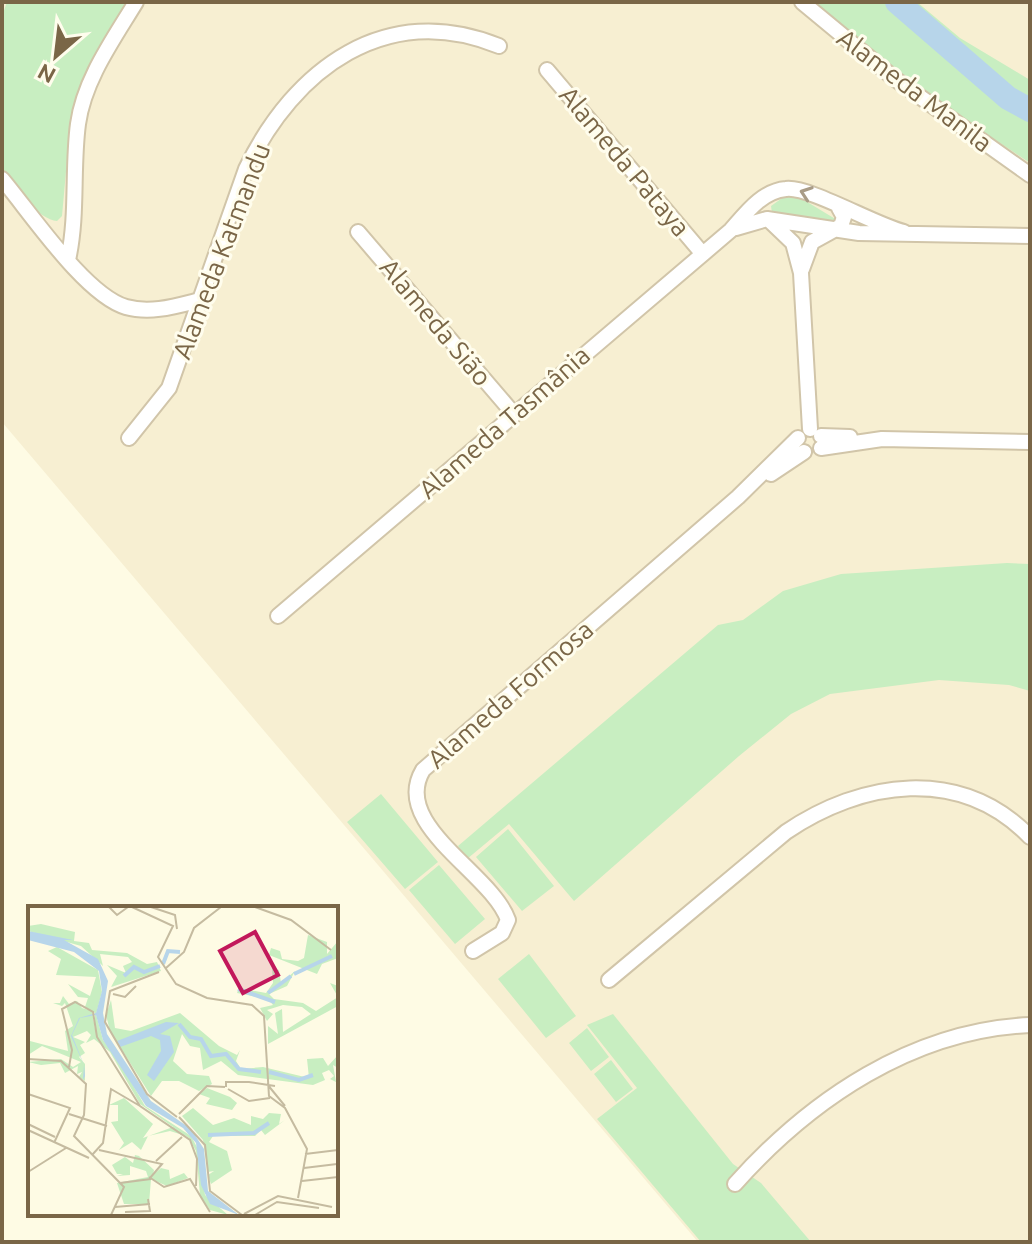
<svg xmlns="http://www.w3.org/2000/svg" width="1032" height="1244" font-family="Ubuntu,sans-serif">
<rect width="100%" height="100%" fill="#fefbe4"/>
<path fill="#f7efd2" d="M2,2H1030V1242H698L2,422Z"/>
<path fill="#c8eec1" d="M7,2H126L93,57L71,116L62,216L57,221C41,221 4,182 2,167C0,118 2,65 2,16Z
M812,2H917L960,38L1030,80V163L893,72Z
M785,196L799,197L837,220L821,221L772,213L771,206Z
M1007,563L1030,564V691L1009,685L939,680L830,694L791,714L739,756L574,901L509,824L467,859L458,846L718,625L743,620L783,591L841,574Z
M381,794L438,862L405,889L347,822Z
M508,829L554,886L522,911L476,857Z
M439,865L485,919L455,944L409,890Z
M529,954L576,1016L546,1038L498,979Z
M613,1014L733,1164L761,1183L811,1242H701L597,1119L637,1088L587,1025Z
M587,1028L609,1057L591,1071L569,1043Z
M611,1060L633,1089L616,1102L594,1074Z"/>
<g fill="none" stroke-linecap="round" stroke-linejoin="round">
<path stroke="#b7d5ea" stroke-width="24" d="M897,2L1008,98L1030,110"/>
<defs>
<path id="minor" d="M802,2L895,79L1030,175
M547,70L702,253
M2,179C30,212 85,295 126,307C151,314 176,306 200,300
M770,221L793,243L801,273L810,429
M736,228L767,219L859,233L1030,236
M358,232L513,413
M68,260C78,215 72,169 78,124C84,80 113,40 136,2
M802,269L812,242L841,226L844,217L839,208
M821,436L850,437
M129,438L169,388L246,169C294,69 386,0 499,46
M821,448L882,439L1030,442
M771,474L804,452
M278,616L731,230C746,213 762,191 786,189C809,186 875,225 904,232
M473,951L502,933L508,920C492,873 390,825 423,770L738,497L798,438
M609,980L786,832C861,781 960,765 1030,837
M735,1184C811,1099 913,1030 1030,1025"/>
</defs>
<use href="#minor" stroke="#d1c5a9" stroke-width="18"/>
<use href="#minor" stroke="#fff" stroke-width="14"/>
</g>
<defs><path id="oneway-chevron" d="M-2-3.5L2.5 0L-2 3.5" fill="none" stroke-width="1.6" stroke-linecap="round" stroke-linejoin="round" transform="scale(2)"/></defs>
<use stroke="#a99c87" href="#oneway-chevron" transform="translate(806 193) rotate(-161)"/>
<g text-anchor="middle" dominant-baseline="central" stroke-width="6" stroke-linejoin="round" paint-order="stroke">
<g font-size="26" fill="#7a6647" stroke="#fffded">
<text transform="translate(915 90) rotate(37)">Alameda Manila</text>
<text transform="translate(625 161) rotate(50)">Alameda Pataya</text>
<text transform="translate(221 251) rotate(-69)">Alameda Katmandu</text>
<text transform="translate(436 322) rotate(50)">Alameda Sião</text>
<text transform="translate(504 422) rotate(-41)">Alameda Tasmânia</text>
<text transform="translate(510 694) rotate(-41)">Alameda Formosa</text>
</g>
</g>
<g transform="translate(28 906)">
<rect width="310" height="310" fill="#fefbe4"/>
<path d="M13,18L47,26L46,35L61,37L64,44L99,47L119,58L129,56L133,65L83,81L89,70L79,59L98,67L95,60L104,56L100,51L72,48L75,60L53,40L0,25V20ZM280,29L299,36V48L310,35V52L294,58L289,68L241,49L243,42L252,45L254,53L270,55L276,52ZM29,41L70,64L74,86L68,108L75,134L88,150L117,200L163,230L171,245L177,289L200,309L182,304L172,289L168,245L161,232L112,198L82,146L66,133L58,137L63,129L59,125L45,131L57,136L52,139L57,147L51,151L57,158V175L51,171L54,166L49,168L50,160L37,167L32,157L13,159L0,156L33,153L45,161L53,156L14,140L0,149L2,135L40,145L37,125L45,120L37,97L34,100L25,97H32L35,90L41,98L49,95L54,102L64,105L67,123V107L57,101L60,92L50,91L40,78L62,90L68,71L28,69L33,53L20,45ZM244,62L251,64L253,77L267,65L259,80L241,88L246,93L275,97L288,105L310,91L302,77L310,80V100L240,138V120L250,128L247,107L254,103L255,126L283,108L274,101L255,99L239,104L245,108L239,115L232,102L245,99L240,93L209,87L211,82L238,87L245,77ZM83,94L87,122L103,125L152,107L191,140L209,149L212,144L208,155L213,163L235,161L281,172L279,153L295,152L300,160L310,149V162L305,159L308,176L302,173L306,170L301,164L294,167L297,174L285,179L210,169L193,155L175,164L172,142L162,140L154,128L145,155L159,168L181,170L184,178L171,185L151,175H134L123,190L82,125L78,109ZM179,182L202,191L209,197L204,204L178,198L182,192L171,188ZM96,192L125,218L115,232L145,221L158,230L142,225L120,230L113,244L104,236L91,244L96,237L83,216L90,215V199H81ZM165,202L185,219L206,212L223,219V210L235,213L241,207L253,208L251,218L257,214L237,229L233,224L227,230H185L181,236L199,245L204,264L183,278L180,269L186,265L180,266L175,234L154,210ZM107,249L111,250L126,264L125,269L133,262L141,264L142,273L156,267L160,272L139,280L123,273L121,298H96L89,277L120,271L118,265L102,260V269L89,270L95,268H89L84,259L97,251L105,257Z" fill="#c8eec1"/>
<path d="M0,25L45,34H36L70,53L80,75L75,107L79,128L123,195L163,223L176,243L180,285L211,309L182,298L173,279L168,237L155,222L118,200L75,134L68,109L52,112L44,129L56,159L57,170L55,174L56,159L43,130L51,112L68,107L74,85L71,65L46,46L0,34ZM138,116L151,117L132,128L142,130L146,146L126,175L119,169L133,145L132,134L123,130L92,141L89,135Z" fill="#b7d5ea"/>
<path fill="none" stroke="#b7d5ea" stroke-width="4" d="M135,58L140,45L152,46M266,68L304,50M96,70L106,61L116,66L132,60M210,83L247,96M240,87L263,70M151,118L162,131L173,133L183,150L198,148L211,163L233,166M241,166L271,174L285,169M180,229L226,227L241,217"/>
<path fill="none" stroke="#c5bba0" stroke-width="2" d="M81,1L89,9L100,1M104,1L145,20L130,51L148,78L179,92L224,99L236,110L241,190L257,202L279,243L270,292M123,1L147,9L149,23M227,1L263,14L303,44M138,62L156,46L166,22L193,1M131,66L82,85L77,116L119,188L149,211M85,88L97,91L108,80M0,153L33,155L58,178L56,209L46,230L96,281L83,309M41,161L44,144L34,103L47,96L65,106L69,131L112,200L162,234L169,253L168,280M239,178L257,200M198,181V176H221L247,180M200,183L221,195L242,192M0,188L42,202L26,237M41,208L79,220M151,208L179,180L197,181M151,211L177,239L182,285L214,309M0,218L27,231M0,224L61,252M71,244L134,258L122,272M277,248L310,244M64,249L75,237L83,183L112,200M128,255L154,231M276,262L309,258M0,266L38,242M121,271L136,281L162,273L182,306M274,275L310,271M92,277L123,273M87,301L122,298M97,306L122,305L120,293M216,308L250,290L304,301M227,309L249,296L291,302"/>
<path fill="#c2185b" fill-opacity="0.15" stroke="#c2185b" stroke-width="4" d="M227,26L250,69L215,87L192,45Z"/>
<rect width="310" height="310" fill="none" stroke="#7a6647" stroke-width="4"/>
</g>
<rect width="1032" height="1244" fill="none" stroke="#7a6647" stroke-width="8"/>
<g transform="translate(56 56) rotate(208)" stroke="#fffded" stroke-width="6" paint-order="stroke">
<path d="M0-6L14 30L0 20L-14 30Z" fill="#7a6647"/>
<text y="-12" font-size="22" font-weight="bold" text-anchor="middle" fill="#7a6647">N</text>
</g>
</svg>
